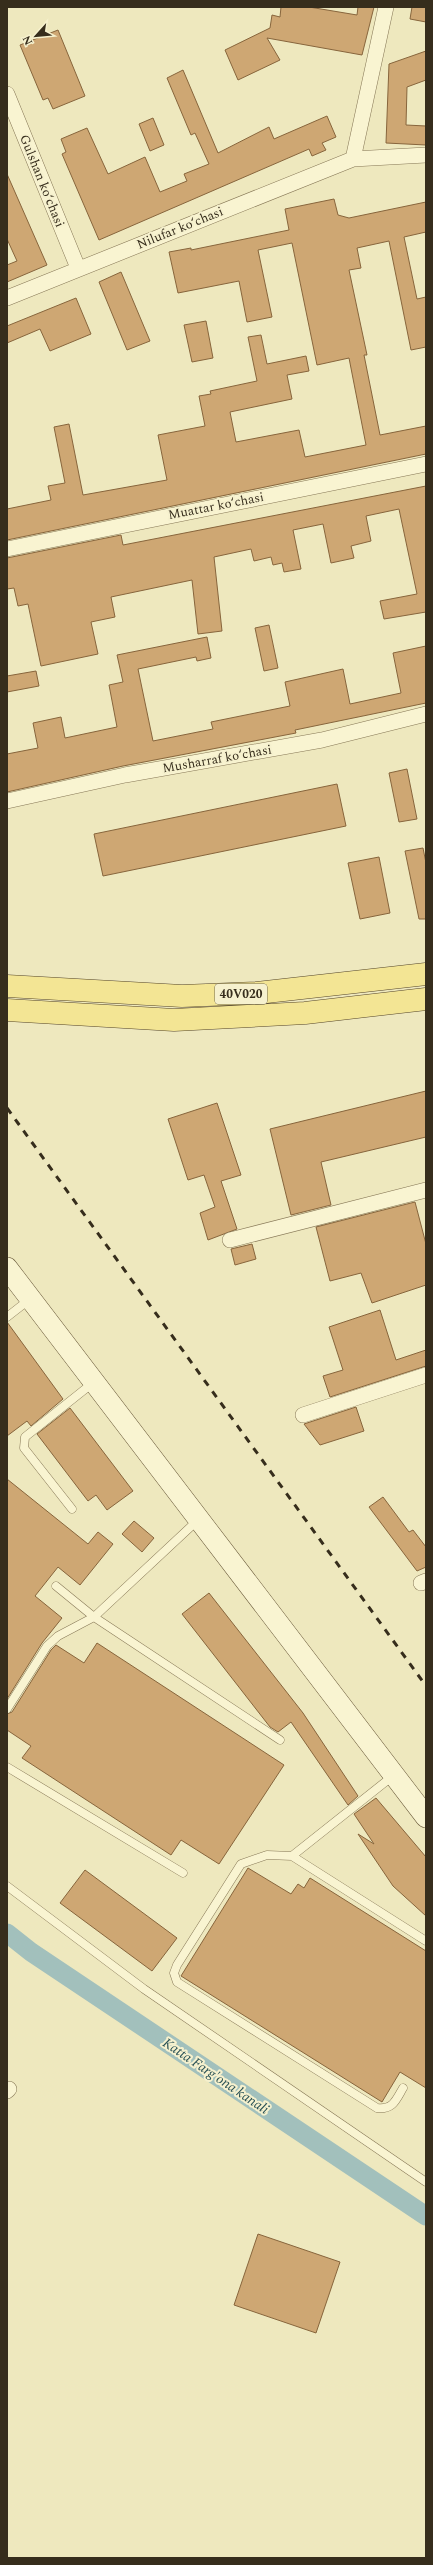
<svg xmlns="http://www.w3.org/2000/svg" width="433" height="2565" font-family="Spectral,serif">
<rect width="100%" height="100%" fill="#eee8be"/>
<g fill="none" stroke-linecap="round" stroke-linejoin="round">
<path stroke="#a2c0bc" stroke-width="19" d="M7,1933L31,1952L426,2216"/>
</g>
<path fill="#cea773" stroke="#87653c" d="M281,7H309L357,15L358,7H374L362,55L267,38L280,60L238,80L225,50L270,28L272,15L280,17Z
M412,7H426V22L410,19Z
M58,30L85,96L53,109L48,98L43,100L20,45Z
M426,51V80L407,87L406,125L426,126V145L386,143L389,64Z
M183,70L218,153L269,127L274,139L327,116L336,137L322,143L326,150L312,156L309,149L99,240L62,154L66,152L61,139L87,128L108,174L145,157L160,192L187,181L184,174L209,164L195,133L191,135L167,78Z
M153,118L164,145L150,151L139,124Z
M7,174L47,265L7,282V265L17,261L7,239Z
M334,199L338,215L349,218L426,202V232L404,237L417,299L426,297V347L411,350L389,241L357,248L361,268L349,270L367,355H364L380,435L426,426V454L7,540V509L51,500L48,486L65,483L54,427L69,424L83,495L167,480L158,435L205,426L199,396L211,394L210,391L257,381L248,337L261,335L267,364L306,356L309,371L287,375L292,399L230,412L236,442L299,430L305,457L366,445L349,358L317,365L292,243L258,250L272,317L247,322L239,281L178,293L169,252L191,248V250L289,230L285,209Z
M121,272L150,341L127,350L99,282Z
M76,298L91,334L50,351L40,329L7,343V326Z
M206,321L213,358L192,362L184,325Z
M426,486V612L384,619L380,601L417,594L399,509L366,516L371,541L351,546L354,558L331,563L323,524L293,530L301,569L284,572L282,563L273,565L271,557L254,561L251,549L214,557L222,631L198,634L192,580L111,597L115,617L91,622L98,654L41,666L28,604L18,606L14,588L7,589V558L121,535L123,545Z
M269,625L278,668L264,671L255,628Z
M207,637L211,658L197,661L196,657L138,669L153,741L213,729L211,722L290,706L285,682L343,669L350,704L401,693L393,653L426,646V703L295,730L296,733L123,766L7,792V754L38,748L33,723L61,717L65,738L117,727L109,685L123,682L117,655Z
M36,671L39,686L7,692V676Z
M407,769L417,819L399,822L389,773Z
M337,784L346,826L103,876L94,834Z
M423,848L426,863V919H419L405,851Z
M379,857L390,913L360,919L348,863Z
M426,1091V1137L321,1162L331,1205L291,1215L270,1129Z
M217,1103L241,1175L221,1181L237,1229L208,1240L200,1213L215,1207L204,1175L188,1180L168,1119Z
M415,1202L426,1244V1285L372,1303L361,1273L330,1281L316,1227Z
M252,1244L256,1259L235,1265L231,1249Z
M380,1310L396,1360L426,1350V1366L330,1397L323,1376L343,1370L329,1327Z
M7,1322L63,1399L31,1426L27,1421L7,1436Z
M356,1407L364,1431L320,1445L304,1424Z
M70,1408L133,1491L107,1510L96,1495L88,1501L37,1434Z
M7,1479L88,1544L98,1532L113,1544L80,1585L58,1567L35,1596L62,1618L42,1643L7,1699Z
M383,1497L409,1532L413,1530L426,1547V1567L417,1571L369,1507Z
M134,1521L154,1538L142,1552L122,1534Z
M209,1593L303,1713L358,1796L348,1805L291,1722L278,1732L270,1727L182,1614Z
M97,1643L284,1765L219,1864L181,1840L171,1855L22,1758L31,1746L7,1730V1714L12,1712L51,1650L56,1645L84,1663Z
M376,1798L426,1857V1916L393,1886L358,1834L374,1844L354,1814Z
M248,1868L291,1894L298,1884L304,1888L310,1878L426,1951V2088L400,2072L382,2102L181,1976Z
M85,1870L177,1938L152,1971L60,1903Z
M258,2234L340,2262L316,2333L234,2305Z"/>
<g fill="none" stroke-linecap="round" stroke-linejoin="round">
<defs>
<path id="service" d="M7,1317L30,1299
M72,1509L24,1448L25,1437L94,1382
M199,1519L94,1617L280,1740
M7,1709L47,1646L58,1636L94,1617L56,1586
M7,1767L183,1873
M394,1775L292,1856L426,1941
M292,1856L267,1855L241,1864L177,1965L174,1973L177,1982L377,2108C393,2110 396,2100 403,2088
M7,1886L144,1989L426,2182"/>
<path id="minor" d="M7,94L78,268
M353,159L386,7
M7,298L353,159L426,155
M7,549L426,464
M7,801L125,775L322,740L426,714
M230,1240L426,1190
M303,1415L426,1375
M421,1583L426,1581
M7,2091L9,2089"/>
<path id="secondary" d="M7,1268L426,1817"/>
<path id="primary" d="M7,986L182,996L257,993L426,974
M7,1010L174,1020L305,1013L426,999"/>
</defs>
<use href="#service" stroke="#877857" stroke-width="9"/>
<use href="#minor" stroke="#877857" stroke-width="16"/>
<use href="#secondary" stroke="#69593a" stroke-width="22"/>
<use href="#primary" stroke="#54452b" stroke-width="23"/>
<use href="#service" stroke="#f9f4d1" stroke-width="8"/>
<use href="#minor" stroke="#f9f4d1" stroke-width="15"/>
<use href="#secondary" stroke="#f9f4d1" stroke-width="21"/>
<use href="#primary" stroke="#f3e594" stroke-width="22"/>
<path stroke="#362d1c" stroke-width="3" stroke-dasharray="7 7" stroke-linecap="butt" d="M7,1108L426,1686"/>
</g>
<g text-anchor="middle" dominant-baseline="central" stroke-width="4" stroke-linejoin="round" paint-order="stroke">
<rect fill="#f6f1ce" stroke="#706851" stroke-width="1" x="215" y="984" width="52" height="20" rx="3"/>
<g font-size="12" font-weight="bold" fill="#362d1c">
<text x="241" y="994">40V020</text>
</g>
<g font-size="13" fill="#362d1c" stroke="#f6f1ce">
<text transform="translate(42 181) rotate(68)">Gulshan koʻchasi</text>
<text transform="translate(180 228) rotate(-22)">Nilufar koʻchasi</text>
<text transform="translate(216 506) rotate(-11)">Muattar koʻchasi</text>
<text transform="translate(217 759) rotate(-10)">Musharraf koʻchasi</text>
</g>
<g font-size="14" font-style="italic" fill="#2a5256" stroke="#f6f1ce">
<text transform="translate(216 2076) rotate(34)">Katta Farg'ona kanali</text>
</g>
</g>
<rect width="433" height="2565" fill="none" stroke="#362d1c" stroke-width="16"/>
<g transform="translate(36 36) rotate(243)" stroke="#f6f1ce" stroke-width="3" paint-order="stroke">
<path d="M0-3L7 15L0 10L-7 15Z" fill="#362d1c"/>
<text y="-6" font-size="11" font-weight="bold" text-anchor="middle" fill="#362d1c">N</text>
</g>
</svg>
